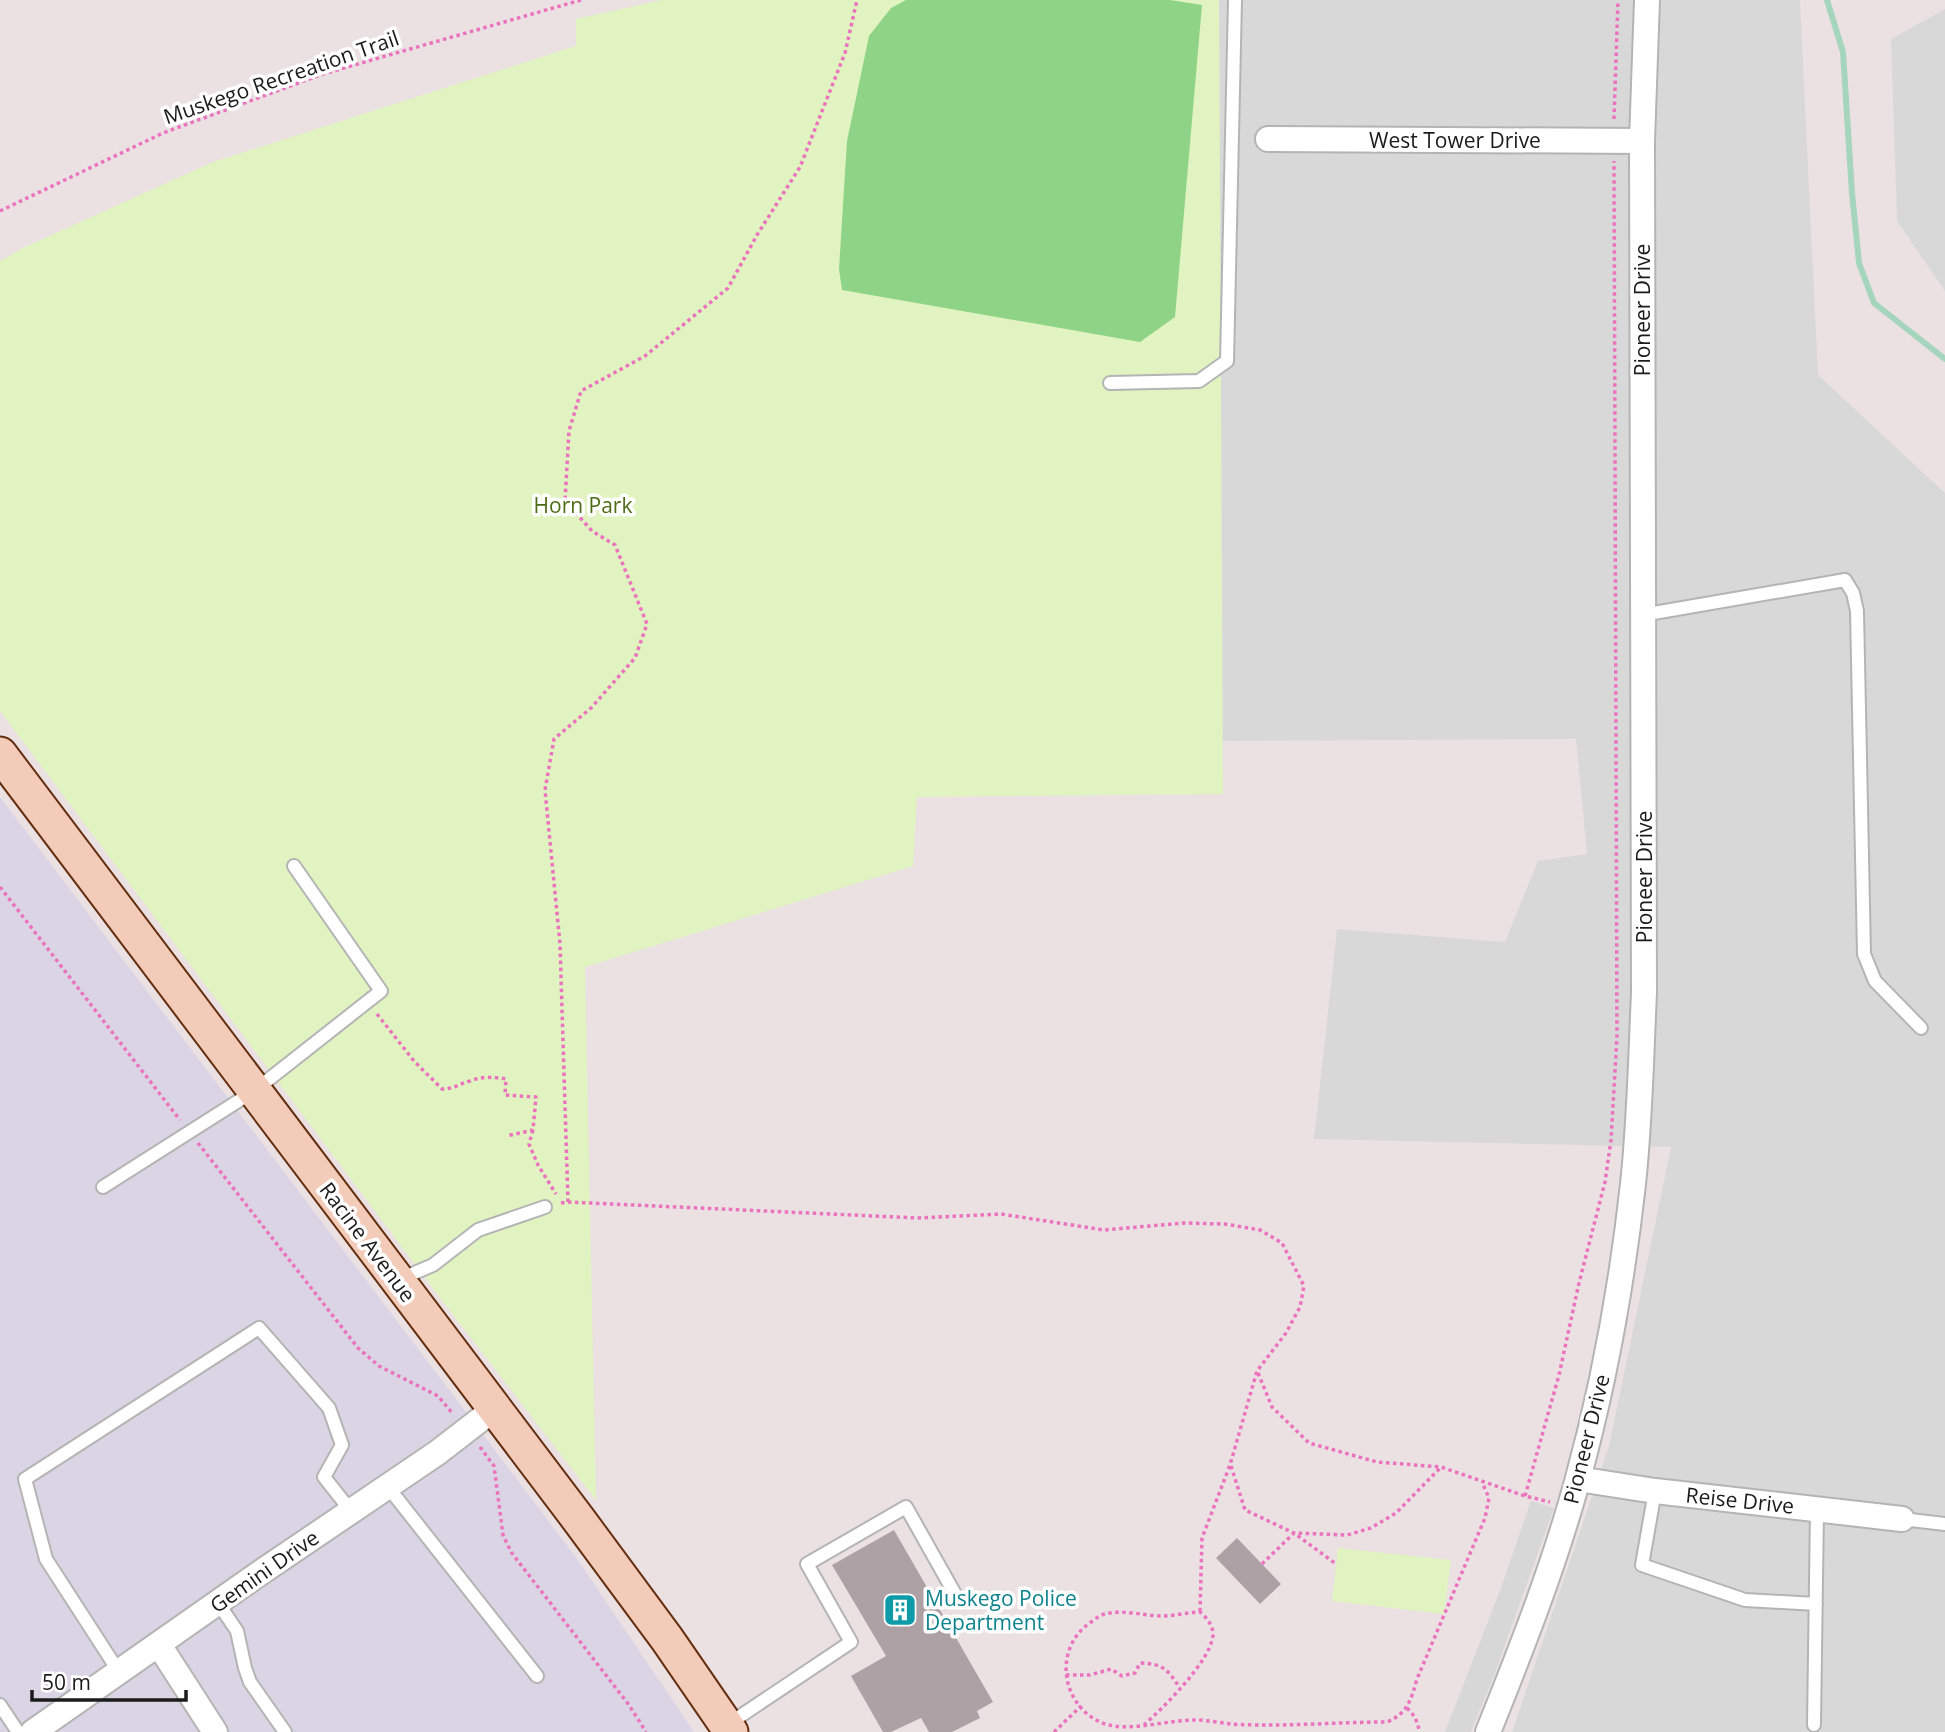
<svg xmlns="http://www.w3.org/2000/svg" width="1945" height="1732" font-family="'Open Sans',sans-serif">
<rect width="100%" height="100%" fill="#ebe1e2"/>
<path fill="#d9d8d9" d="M1219,0H1800L1818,375L1945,493V1732H1512L1609,1446L1671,1147L1314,1139L1337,929L1505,942L1538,861L1587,854L1576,739L1222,741Z
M1945,9V291L1897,221L1891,39Z"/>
<path fill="#dbd4e4" d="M0,797L578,1560L694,1732H0Z"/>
<path fill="#e1f3c1" d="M662,0H1219L1223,794L917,797L913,866L585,967L596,1500L437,1294L0,711V261L25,247L213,162L576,46V19Z
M1338,1548L1451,1560L1444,1614L1332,1601Z"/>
<path fill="#8fd486" d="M906,0H1170L1202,5L1175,317L1140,342L842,290L839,269L847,141L869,36L891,8Z"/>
<path fill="#d7d7d7" d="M1531,1501L1554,1508L1495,1673L1471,1732H1445L1499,1593Z"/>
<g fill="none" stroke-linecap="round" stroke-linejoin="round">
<path stroke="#a5d5bd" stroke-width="6" d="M1827,0L1843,52L1852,193L1859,263L1874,303L1945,359"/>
</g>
<path fill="#ada1a5" d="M894,1530L993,1702L977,1711L980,1718L952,1732H929L921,1718L891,1732H883L851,1676L886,1656L832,1565Z
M1237,1538L1281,1584L1260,1604L1216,1558Z"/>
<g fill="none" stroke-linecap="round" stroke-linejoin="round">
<defs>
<path id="lane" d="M1110,383L1199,381L1227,361L1235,0
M1642,615L1845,580L1853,593L1857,611L1864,954L1875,981L1921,1028
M103,1187L254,1091L381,991L294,866
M398,1280L433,1265L478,1230L545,1207
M388,1487L537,1676
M1655,1491L1642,1565L1745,1600L1816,1604
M1902,1519L1945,1524
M218,1603L237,1631L245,1668L250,1682L285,1732
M119,1672L46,1559L25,1479L259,1328L329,1408L342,1445L324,1477L351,1511
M0,1705L18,1732
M727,1725L851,1642L807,1564L906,1507L955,1594
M1814,1725L1817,1509"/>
<path id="street" d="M1268,139L1642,141
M1578,1479L1655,1491L1902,1519
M159,1645L215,1732
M33,1732L257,1575L437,1453L494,1409
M1488,1732C1521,1650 1554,1566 1577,1482C1604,1384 1622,1284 1633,1184C1640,1120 1641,1056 1644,993L1642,141L1647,0"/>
<path id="secondary" d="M0,754L579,1520L667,1639L731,1732"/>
</defs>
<use href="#lane" stroke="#b4b4b4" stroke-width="16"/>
<use href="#street" stroke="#b4b4b4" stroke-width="28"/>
<use href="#secondary" stroke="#652f0f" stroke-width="37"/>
<path stroke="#eb73be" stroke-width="3.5" stroke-dasharray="3.5 3.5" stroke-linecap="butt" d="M1614,119L1618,0
M0,211L163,133L323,74L581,0
M0,887L180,1120
M377,1014L414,1061L442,1089C453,1089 459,1084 470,1081C482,1076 494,1077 506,1079L505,1095L536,1097L533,1130L506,1136
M533,1130L529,1144L538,1165L556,1194
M198,1143L358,1348L379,1366L438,1396L453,1414
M568,1202L560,944L545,790L554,739L591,708L635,658L647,624L615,545L592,531L565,501L569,431L581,391L645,356L728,288L757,235L800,167L845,53L857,0
M561,1203L568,1202L918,1218L1001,1214L1104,1230L1184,1223L1225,1224L1260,1230L1282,1243L1304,1286L1300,1307L1286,1333L1257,1371L1230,1465L1202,1538L1200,1612
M1258,1373L1272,1407L1309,1443L1377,1462L1441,1467L1525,1496L1550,1502
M480,1447L494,1466L503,1535L511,1552L629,1705L646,1732
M1231,1466L1245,1510L1294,1533L1347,1535L1371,1528L1396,1513L1441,1467
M1525,1496L1559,1375L1579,1283L1605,1182L1611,1140L1617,1036L1614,161
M1262,1564L1294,1533L1336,1564
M1066,1675H1090L1111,1669L1122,1676L1135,1673L1140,1663C1164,1664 1167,1669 1180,1688
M1407,1708L1415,1717L1420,1732
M1144,1725C1163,1708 1211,1661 1213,1635C1213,1625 1207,1618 1200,1612C1188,1612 1175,1616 1163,1616C1144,1616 1124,1609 1105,1614C1099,1615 1093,1621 1087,1625C1052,1653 1063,1709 1105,1724C1132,1732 1166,1720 1195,1720C1207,1720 1220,1723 1232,1724C1244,1725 1257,1725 1269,1725C1308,1725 1348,1722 1387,1722C1408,1713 1411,1700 1417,1679L1485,1518L1489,1498L1482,1482
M1054,1732L1081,1706"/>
<use href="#lane" stroke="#fff" stroke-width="12"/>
<use href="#street" stroke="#fff" stroke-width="24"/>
<use href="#secondary" stroke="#f2cbb9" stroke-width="33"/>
</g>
<defs>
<symbol id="building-square" viewBox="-11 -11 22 22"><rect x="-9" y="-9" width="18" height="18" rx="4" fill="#0f9aa8" stroke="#fff"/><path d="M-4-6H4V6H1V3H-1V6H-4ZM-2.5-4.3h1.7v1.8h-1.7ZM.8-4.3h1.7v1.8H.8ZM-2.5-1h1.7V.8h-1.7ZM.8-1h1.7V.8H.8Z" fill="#fff"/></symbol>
</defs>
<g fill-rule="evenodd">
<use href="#building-square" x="881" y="1591" width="38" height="38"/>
</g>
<g text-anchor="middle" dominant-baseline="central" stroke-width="7" stroke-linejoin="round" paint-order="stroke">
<g font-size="21" fill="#1b1b1b" stroke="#fff">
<text transform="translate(281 77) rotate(-19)">Muskego Recreation Trail</text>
<text x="1455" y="140">West Tower Drive</text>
<text transform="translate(1642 310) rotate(-90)">Pioneer Drive</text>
<text transform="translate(1644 877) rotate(-90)">Pioneer Drive</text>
<text transform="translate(368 1242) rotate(53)">Racine Avenue</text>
<text transform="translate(1586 1439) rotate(-76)">Pioneer Drive</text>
<text transform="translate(1740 1500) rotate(6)">Reise Drive</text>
<text transform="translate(264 1571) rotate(-35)">Gemini Drive</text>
</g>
<g font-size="21" fill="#4e6c15" stroke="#fff">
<text x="583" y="505">Horn Park</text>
</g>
<g font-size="21" fill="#0d838f" stroke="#fff" text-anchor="start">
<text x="925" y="1598">Muskego Police<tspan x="925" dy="24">Department</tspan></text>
</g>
</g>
<path d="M32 1690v10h154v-10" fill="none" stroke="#1b1b1b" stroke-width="3.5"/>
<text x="42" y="1690" font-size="21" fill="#1b1b1b" stroke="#ffffff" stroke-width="5" paint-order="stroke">50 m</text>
</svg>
